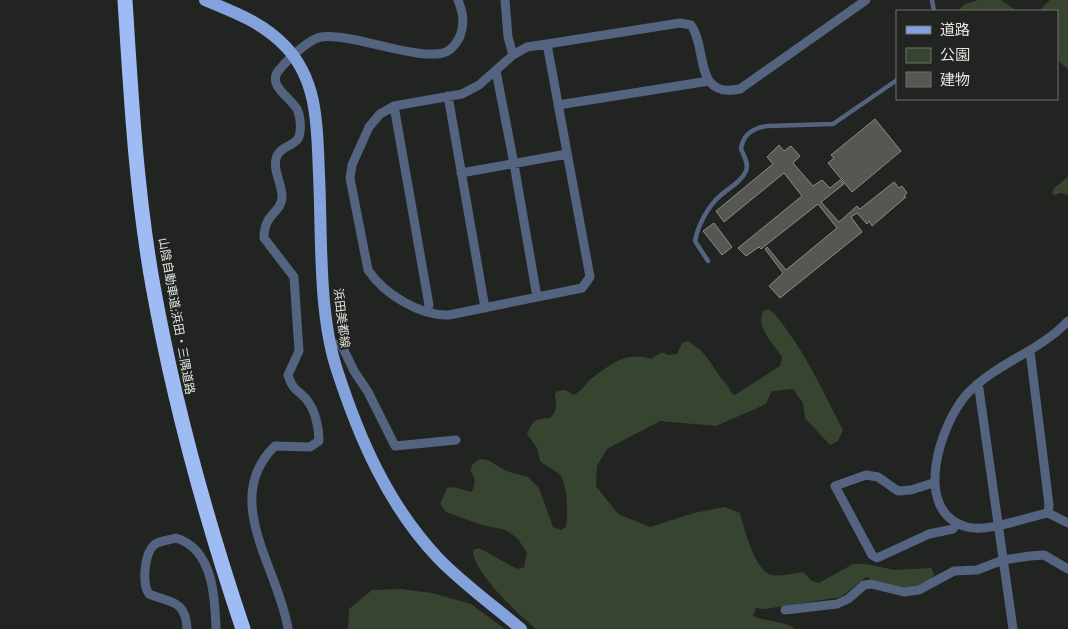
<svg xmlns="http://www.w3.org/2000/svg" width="1068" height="629" font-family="'Titillium Web','Noto Sans JP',sans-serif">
<rect width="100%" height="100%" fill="#212420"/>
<path fill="#37442f" d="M978,0H1001L1017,11H958L965,4Z
M1050,0H1068V69L1057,60V11H1039Z
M1068,177V195L1061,193L1054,195L1052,193L1054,188Z
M768,309L774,313C803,348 822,389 843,430L838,441L830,445L805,418L803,403L793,389L772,391L766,404L716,426L660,421L607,449L597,466L596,486L618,514L650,527L694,513L724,507L740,513C744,529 755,570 771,575C779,577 794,573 803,572L812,581L819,583L853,564H866L895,570L931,568L934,574C927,599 882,585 866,577L841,597L765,609L756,608L753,616C766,622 784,620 795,629H536C519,615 472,571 473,550L479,548L517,569L524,567L527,553L518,539L506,530L482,525L446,512L440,504L447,488L454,487L471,492C477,483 475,478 470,470L473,464L480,459L488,460L506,471L528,477L539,488L553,527L561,530L566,527C568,515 568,486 560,475C556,470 545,466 540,461L537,448L527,434C534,418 535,420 550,418C558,411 556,404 555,395L557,391L565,390L574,395C584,389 584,385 591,379C611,364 626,351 651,359L662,352L668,355L677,354L682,343L688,341C705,352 708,358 718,374C723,381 729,385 732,394L735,395L780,366L782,357C773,343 756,329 763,311Z
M400,589L432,593L471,604L505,629H348L349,609L372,590Z"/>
<path fill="#545752" stroke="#898d87" d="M875,119L901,151L852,192L828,163L834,158L831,155Z
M779,145L784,151L791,146L800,156L793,163L813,186L822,180L830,188L840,180L844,184L821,202L839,222L857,206L860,209L894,182L899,188L902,186L907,193L904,196L906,197L872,226L869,221L867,224L857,213L851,217L862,232L780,298L769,286L783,273L765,249L767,247L786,270L837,228L818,204L761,249L759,247L746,256L738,248L802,196L784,173L724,222L716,211L773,164L767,157Z
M714,223L732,247L722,255L703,231Z"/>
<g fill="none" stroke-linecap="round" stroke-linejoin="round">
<path stroke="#54637f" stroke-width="4.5" d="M932,0L934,11
M708,261L695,241C698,225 708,206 721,195C729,188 742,181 746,171C749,164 744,156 741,149C743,134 753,128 767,126L833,124L897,80"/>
<path stroke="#54637f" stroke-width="9" d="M505,0L508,37L513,55
M547,44L590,277L582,288L449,315C420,316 384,294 368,270L350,178L352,165L369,127L380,114L394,106L462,94L479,85L513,55L527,47L547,44L680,23L691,25C708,49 693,99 740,89L866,0
M496,71L514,164L537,297
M448,96L485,308
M558,105L709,81
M394,106L429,305L427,312
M461,173L567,154
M1068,321C1039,352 996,363 967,394C940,424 911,512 967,527C987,533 1026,517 1048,513L1068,523
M331,345L341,344L354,371L368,392L395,446L456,440
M1030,351L1049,505L1048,513
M976,385L979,389L1013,629
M933,483L911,490L898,491L878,477L866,475L835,486L872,555L877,558L929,534L953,529L956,524
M785,610L837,604L848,599L864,585L871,584L904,592L919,590L954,571L977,570L1003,560L1030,556L1044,555L1068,569
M187,629C186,600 171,603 149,594C142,584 144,554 154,545C158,541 170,540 176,538C213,549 215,597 216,629
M288,629C279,569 220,499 275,446L310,447L319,441C319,430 316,413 309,403C302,391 293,393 288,375L299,351L294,277L264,238C264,213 281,213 282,198C283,184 270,167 278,154C284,144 299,146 300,132C301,125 300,115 297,109C290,97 265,84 280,69C288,59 309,39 321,37C351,32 424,64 448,51C453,48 458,41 460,36C465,23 463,13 458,0"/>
<path stroke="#83a2dc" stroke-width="12" d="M205,0C234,12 264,23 286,47C319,82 317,130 319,175C322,236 318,312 337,370C359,438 388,505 438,558C463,584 493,605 521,629"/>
<path stroke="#9ebbf3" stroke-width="15" d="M125,0C131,95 136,191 153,286C174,403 205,516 243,629"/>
</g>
<g text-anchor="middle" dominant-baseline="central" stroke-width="4" stroke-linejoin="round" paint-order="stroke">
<g font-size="12" fill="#e2e4e0" stroke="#212420">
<text transform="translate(177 316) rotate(80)">山陰自動車道;浜田・三隅道路</text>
<text transform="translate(342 318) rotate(83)">浜田美都線</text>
</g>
</g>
<rect x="896" y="10" width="162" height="90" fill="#212420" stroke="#6e716d"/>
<rect x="906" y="26" width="25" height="8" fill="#83a2dc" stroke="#6e716d"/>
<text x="940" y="35" font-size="15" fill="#e2e4e0">道路</text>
<rect x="906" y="48" width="25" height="15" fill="#37442f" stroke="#6e716d"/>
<text x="940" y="60" font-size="15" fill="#e2e4e0">公園</text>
<rect x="906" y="72" width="25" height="15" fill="#545752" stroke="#6e716d"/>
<text x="940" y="85" font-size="15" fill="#e2e4e0">建物</text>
</svg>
